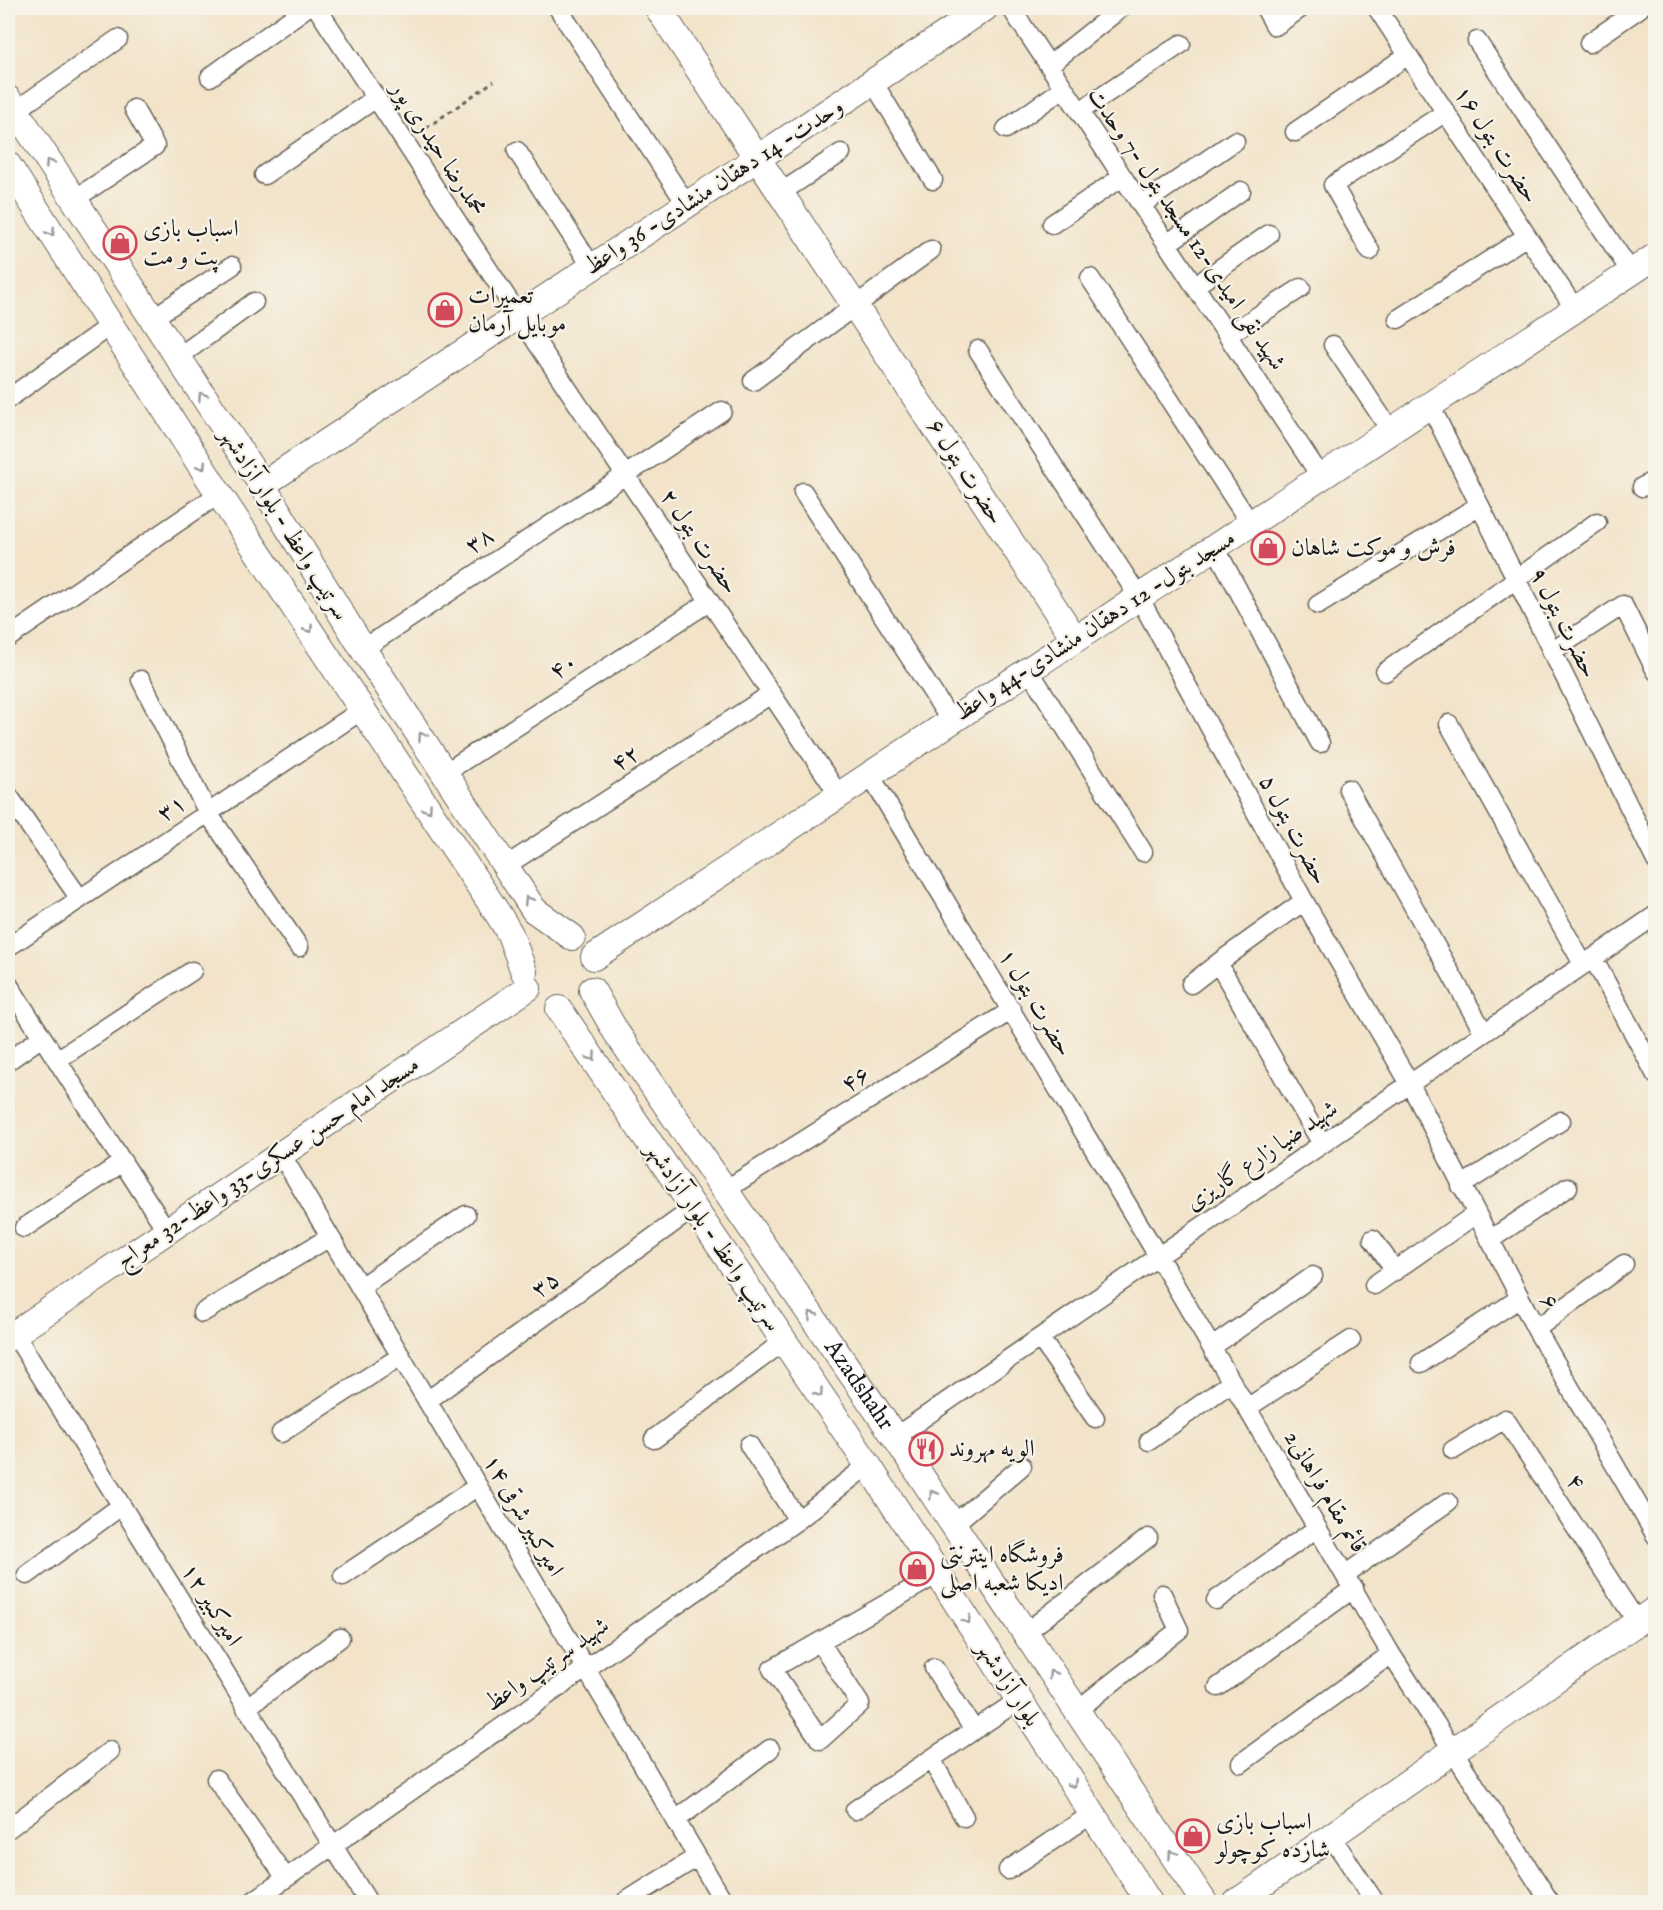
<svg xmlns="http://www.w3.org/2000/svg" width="1663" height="1910" font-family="'IM FELL English',Amiri,serif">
<rect width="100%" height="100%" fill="#f7f3e8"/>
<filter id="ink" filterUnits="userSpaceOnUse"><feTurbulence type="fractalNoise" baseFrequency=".0167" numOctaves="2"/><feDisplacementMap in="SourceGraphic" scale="12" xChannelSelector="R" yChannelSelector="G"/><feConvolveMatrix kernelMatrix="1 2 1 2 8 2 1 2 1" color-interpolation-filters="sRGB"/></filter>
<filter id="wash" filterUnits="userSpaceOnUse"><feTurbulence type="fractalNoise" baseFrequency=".008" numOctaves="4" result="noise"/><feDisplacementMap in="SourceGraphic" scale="24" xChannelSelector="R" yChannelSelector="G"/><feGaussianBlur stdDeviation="1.35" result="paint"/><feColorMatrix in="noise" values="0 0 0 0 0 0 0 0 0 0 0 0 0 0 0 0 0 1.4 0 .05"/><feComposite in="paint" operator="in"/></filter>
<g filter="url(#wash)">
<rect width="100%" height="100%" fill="#f2e3c9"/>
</g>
<g filter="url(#ink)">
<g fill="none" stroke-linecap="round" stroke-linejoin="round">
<defs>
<path id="street" d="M317,8L519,316L839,795
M558,8L687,205
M1011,8L1321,477
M1265,8L1275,26L1301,8
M1377,8L1575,309
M1477,41L1631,272
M1589,43L1640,8
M1049,65L1121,8
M210,77L306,8
M873,82L933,180
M15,111L118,39
M1080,111L1181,44
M1006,129L1064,88
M1295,132L1408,55
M517,151L592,267
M264,175L376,98
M780,193L841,153
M73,200L155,146L134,109
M1141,205L1235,141
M1052,224L1122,177
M1167,244L1241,191
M1370,251L1333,185L1446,112
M1090,278L1250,523
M1195,286L1269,234
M151,319L232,266
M1398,319L1527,236
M1228,335L1301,288
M1333,345L1391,431
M978,350L1139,597L1304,901L1410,1084L1536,1329L1656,1536
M177,358L254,302
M753,381L931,250
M8,399L112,324
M1430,405L1656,861
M1642,487L1656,479
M803,492L951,721
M1215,547L1320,743
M1318,605L1478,506
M8,638L219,494
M363,649L722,411
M1551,652L1623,605L1656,671
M1029,670L1143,852
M1385,672L1597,522
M141,680L208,813L299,947
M1449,724L1583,964
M446,772L709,602
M870,775L1158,1256L1391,1654L1550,1902
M1348,789L1484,1033
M8,795L80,899
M507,865L771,694
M1304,901L1218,963L1322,1144
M8,947L362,710
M1593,958L1656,1075
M8,984L167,1231
M1191,984L1218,963
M57,1060L192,971
M8,1061L42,1037
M281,1154L724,1902
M1461,1186L1561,1121
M725,1190L1012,1010
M24,1228L123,1162
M1373,1239L1395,1271
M1490,1240L1568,1187
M1374,1285L1476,1214
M360,1287L466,1215
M202,1313L330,1237
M1536,1329L1624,1264
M14,1333L368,1902
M1040,1338L1095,1418
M1212,1347L1313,1276
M1421,1363L1520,1298
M427,1401L694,1208
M1247,1408L1351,1340
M281,1433L401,1356
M895,1437L1656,915
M654,1439L784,1341
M1149,1441L1232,1382
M749,1445L798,1520
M1453,1450L1505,1419L1637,1622
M953,1525L1022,1466
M1346,1574L1448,1502
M27,1575L121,1506
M343,1576L478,1486
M1216,1600L1317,1528
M1025,1633L1148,1538
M820,1642L860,1704L820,1740L772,1669L938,1574
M934,1668L974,1730
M1218,1687L1354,1588
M246,1708L340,1638
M1076,1711L1179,1630L1162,1594
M931,1759L964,1817
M1241,1763L1391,1654
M216,1779L286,1878
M855,1810L1019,1700
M676,1820L770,1749
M8,1829L110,1751
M1331,1836L1375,1902
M1008,1870L1092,1814
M252,1902L798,1520L868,1465
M625,1902L697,1857"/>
<g id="secondary">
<path d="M658,8L1075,639"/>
<path d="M8,99L262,485L363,649L534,910L572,937"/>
<path d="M8,165L219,494L500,917L510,934L524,972"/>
<path d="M262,485L985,8"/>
<path d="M594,957L1656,256"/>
<path id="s1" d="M592,990L616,1032L895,1437L1204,1902"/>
<path d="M559,1009L868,1465L1149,1902"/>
<path d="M8,1338L528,988"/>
<path d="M1237,1902L1656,1609"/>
</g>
</defs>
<use href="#street" stroke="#676259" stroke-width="21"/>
<use href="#secondary" stroke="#676259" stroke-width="28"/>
<path stroke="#676259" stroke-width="3" stroke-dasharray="4.5 4.5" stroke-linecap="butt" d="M419,133L494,81"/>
<use href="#street" stroke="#fff" stroke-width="18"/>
<use href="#secondary" stroke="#fff" stroke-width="26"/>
</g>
<defs><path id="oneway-chevron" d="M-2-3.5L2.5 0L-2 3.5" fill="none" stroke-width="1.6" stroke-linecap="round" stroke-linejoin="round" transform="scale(1.5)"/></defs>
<g stroke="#999">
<use href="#oneway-chevron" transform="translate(49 163) rotate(-123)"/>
<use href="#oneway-chevron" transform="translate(51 232) rotate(57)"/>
<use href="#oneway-chevron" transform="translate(202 396) rotate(-124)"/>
<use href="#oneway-chevron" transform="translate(202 466) rotate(58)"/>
<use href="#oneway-chevron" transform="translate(309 629) rotate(57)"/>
<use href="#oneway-chevron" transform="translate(422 736) rotate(-124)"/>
<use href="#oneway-chevron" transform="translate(428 809) rotate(56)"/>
<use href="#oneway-chevron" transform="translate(528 900) rotate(-122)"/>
<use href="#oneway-chevron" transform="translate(592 1057) rotate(56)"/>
<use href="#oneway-chevron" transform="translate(812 1315) rotate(-124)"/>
<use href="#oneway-chevron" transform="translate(819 1393) rotate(56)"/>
<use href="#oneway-chevron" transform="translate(933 1494) rotate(-123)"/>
<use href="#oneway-chevron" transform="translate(967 1620) rotate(57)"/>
<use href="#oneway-chevron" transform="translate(1052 1674) rotate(-123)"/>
<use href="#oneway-chevron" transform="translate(1073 1784) rotate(57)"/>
<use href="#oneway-chevron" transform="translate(1172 1854) rotate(-124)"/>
</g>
</g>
<defs>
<symbol id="shop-ring" viewBox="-11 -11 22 22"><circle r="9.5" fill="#f7f3e8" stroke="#d1495b" stroke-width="1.5"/><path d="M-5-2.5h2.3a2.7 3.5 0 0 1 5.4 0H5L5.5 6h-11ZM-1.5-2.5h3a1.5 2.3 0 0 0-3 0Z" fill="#d1495b"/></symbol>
<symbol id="restaurant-ring" viewBox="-11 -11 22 22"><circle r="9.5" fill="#f7f3e8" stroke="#d1495b" stroke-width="1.5"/><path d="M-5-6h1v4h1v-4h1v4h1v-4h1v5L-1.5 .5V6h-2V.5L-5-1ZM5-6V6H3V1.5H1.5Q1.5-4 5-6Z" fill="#d1495b"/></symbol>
</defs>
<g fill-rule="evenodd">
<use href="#shop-ring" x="101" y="224" width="38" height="38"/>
<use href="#shop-ring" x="426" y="291" width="38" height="38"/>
<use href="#shop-ring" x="1249" y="529" width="38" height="38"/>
<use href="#restaurant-ring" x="907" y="1430" width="38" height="38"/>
<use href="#shop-ring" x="898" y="1550" width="38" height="38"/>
<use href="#shop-ring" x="1174" y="1817" width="38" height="38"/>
</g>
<g text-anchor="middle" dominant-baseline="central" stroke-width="4.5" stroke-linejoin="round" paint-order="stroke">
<g font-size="24" fill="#1c1c1c" stroke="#f7f3e8">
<text transform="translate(1496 145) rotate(57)">حضرت بتول ۱۶</text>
<text transform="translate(438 149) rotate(57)">محمدرضا حیدری پور</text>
<text transform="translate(714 187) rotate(-33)">وحدت- 14 دهقان منشادی- 36 واعظ</text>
<text transform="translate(1186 229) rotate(56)">شهید نقی امیدی-12 مسجد بتول -7 وحدت</text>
<text transform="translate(965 472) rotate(57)">حضرت بتول ۶</text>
<text transform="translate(284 524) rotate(58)">سرتیپ واعظ - بلوار آزادشهر</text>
<text transform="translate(480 541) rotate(-34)">۳۸</text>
<text transform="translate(699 542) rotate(56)">حضرت بتول ۲</text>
<text transform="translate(1563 623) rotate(63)">حضرت بتول ۹</text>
<text transform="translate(1095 626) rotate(-33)">مسجد بتول- 12 دهقان منشادی-44 واعظ</text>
<text transform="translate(564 667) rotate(-33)">۴۰</text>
<text transform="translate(626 759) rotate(-33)">۴۲</text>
<text transform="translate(172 809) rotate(-34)">۳۱</text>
<text transform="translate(1293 830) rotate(62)">حضرت بتول ۵</text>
<text transform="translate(1035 1003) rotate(59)">حضرت بتول ۱</text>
<text transform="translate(856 1080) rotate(-32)">۴۶</text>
<text transform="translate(1262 1156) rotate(-34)">شهید ضیا زارع گاریزی</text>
<text transform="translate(268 1163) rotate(-34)">مسجد امام حسن عسکری-33 واعظ-32 معراج</text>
<text transform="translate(713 1237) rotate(56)">سرتیپ واعظ - بلوار آزادشهر</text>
<text transform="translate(546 1285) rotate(-36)">۳۵</text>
<text transform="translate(1549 1302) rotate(63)">۶</text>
<text stroke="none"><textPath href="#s1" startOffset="477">Azadshahr</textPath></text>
<text transform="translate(1575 1482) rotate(57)">۴</text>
<text transform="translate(1325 1492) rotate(59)">2قائم مقام فراهانی</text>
<text transform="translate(523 1516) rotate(60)">۱۴ امیرکبیر شرقی</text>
<text transform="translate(211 1605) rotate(58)">امیرکبیر ۱۲</text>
<text transform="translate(547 1665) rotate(-35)">شهید سرتیپ واعظ</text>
<text transform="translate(1008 1684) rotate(57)">بلوار آزادشهر</text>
</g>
<g font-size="24" fill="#1c1c1c" stroke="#f7f3e8" text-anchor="start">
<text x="143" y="229">اسباب بازی<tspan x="143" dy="28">پت و مت</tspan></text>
<text x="468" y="296">تعمیرات<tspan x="468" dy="28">موبایل آرمان</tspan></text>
<text x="1291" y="548">فرش و موکت شاهان</text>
<text x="949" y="1449">الویه مهروند</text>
<text x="940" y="1555">فروشگاه اینترنتی<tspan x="940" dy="28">ادیکا شعبه اصلی</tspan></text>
<text x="1216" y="1822">اسباب بازی<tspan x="1216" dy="28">شازده کوچولو</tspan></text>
</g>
</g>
<rect width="1663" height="1910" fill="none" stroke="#f7f3e8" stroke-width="30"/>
</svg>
